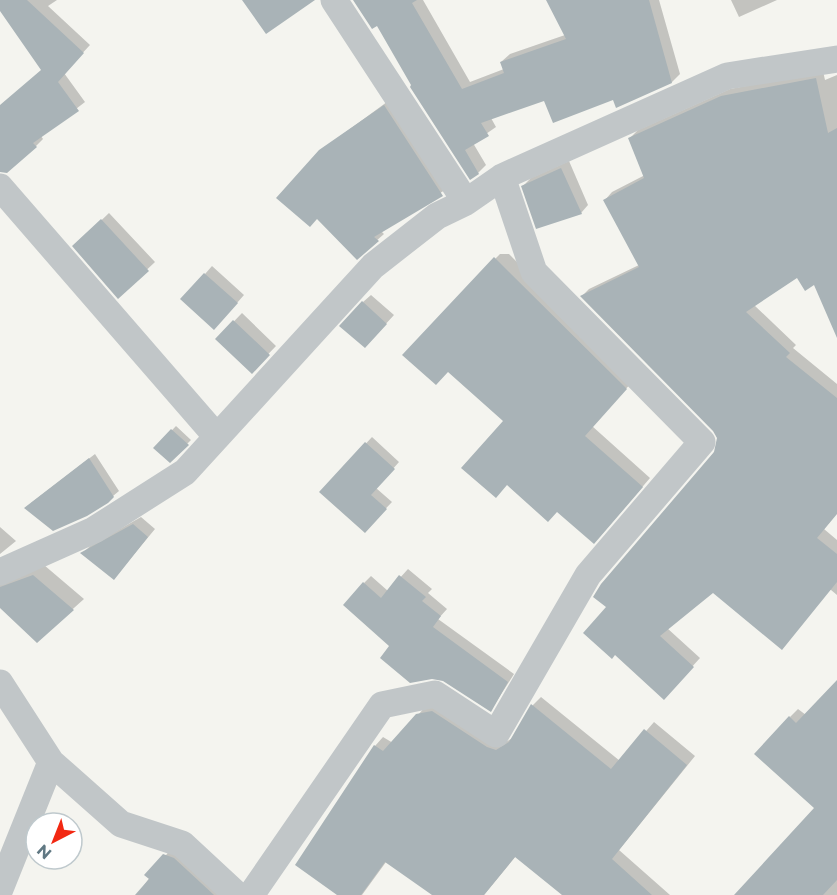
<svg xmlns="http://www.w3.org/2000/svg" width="837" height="895" font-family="Montserrat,sans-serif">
<rect width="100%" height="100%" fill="#f4f4ef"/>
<path fill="#0003" d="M0,0H57L48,6L90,45L64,73L85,102L41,136L43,139L36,146L0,170V106L43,70L0,8Z
M355,0H423L470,82L504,69L501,62L510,54L565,35L554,0H659L680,74L672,82L614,98L545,99L491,118L496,127L473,143L486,165L478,173L413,85L378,24Z
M731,0H777L739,17Z
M823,71L825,80L837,75V313L815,283L797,276L754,305L796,345L793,348L837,384V513L824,529L837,540V595L831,590L713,591L667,628L700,658L671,690L608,607L719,445L715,430L582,296L589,289L639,265L605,200L612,192L645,175L630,138L638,130L730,89Z
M391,99L448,188L381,231L384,234L357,258L320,151Z
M569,161L588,205L581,213L523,186L531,178Z
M109,213L155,262L118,297L82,239Z
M500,254H509L634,380L592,426L650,478L602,534L505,421L491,263Z
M212,266L244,295L222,320L205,274Z
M371,295L394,315L372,339L363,302Z
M242,313L276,346L252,371L217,339Z
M176,426L191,440L170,461L155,448Z
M372,437L399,462L376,488L392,502L370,525L321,492Z
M95,454L119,491L113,496L31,503Z
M141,517L155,529L121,570L83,553L90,546Z
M0,527L16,541L0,554Z
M44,565L84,599L37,641L0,606V573Z
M408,569L432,589L428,593L447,609L438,619L514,674L491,710L391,646L364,583L371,576L388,591Z
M837,682V895H738L816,807L790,717L798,709L806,715Z
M541,697L620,761L654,722L695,756L619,850L670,895H564L516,856L484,895H435L386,862L362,895H340L375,746L383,737L393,743L426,706L441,703L506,742L514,737L533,705Z
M172,847L229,895H137Z"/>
<path fill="#a9b3b7" d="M0,0H27L84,53L58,82L79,111L33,143L37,147L7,173L0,172V105L41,70L0,11Z
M242,0H315L266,34Z
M353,0H417L412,3L462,89L504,73L500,62L566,39L546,0H649L672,83L616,108L613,100L553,123L544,101L481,123L489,136L465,150L479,174L470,180L410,87L411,85L377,26L372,29Z
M816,78L828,133L837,128V338L814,285L805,291L797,278L746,312L790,353L786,357L837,398V514L817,538L837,554V582L782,650L713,593L660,636L694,667L664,700L615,655L612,659L583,633L606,607L593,597L601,584L714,452L717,438L713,431L580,296L639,267L603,200L644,178L628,138L721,96Z
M384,105L443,196L374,237L379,241L357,260L317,219L310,227L276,198L319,150Z
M561,168L582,214L536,229L521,186Z
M101,219L149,271L118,299L72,246Z
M494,257L627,389L585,436L643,487L594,544L557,512L548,522L507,485L496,498L461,468L503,421L448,372L436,385L402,355Z
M204,273L238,303L214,330L180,299Z
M362,301L387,324L365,348L339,326Z
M233,320L270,355L252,374L215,339Z
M171,429L189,445L170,463L153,448Z
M365,442L395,469L371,495L387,509L365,533L319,492Z
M89,458L114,497L108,503L87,516L53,531L24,508Z
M133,524L148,537L114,580L80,553Z
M33,575L74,610L37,643L0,608V587Z
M399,575L426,597L422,601L441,616L433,627L508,682L491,712L443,681L432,679L410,683L380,658L389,646L343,605L363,582L381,598Z
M837,680V880L823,895H734L814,808L754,754L789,716L796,723Z
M531,704L611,769L644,729L687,765L612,859L652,895H562L515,857L484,895H432L385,862L361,895H337L295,865L374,745L383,751L416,714L432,711L487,747L496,750L509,742Z
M163,854L174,858L214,895H135L149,879L144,875Z"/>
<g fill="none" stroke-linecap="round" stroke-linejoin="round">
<path stroke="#c1c6c8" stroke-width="27" d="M334,0L466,202
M0,187L217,437
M0,572L94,530L185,472L373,266L437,216L466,202L502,177L727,76L837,59
M0,683L51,762L0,889
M51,762L121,824L182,844L237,895
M251,895L382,705L435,694L496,734L588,575L702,442L534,272L502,177"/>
</g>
<g transform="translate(54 841) rotate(222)"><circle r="28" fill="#ffffff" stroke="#bfc9cd" stroke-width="1.5"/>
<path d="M0-4.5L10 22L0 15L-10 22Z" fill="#f22812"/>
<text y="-9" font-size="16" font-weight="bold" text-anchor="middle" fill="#607883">N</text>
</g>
</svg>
